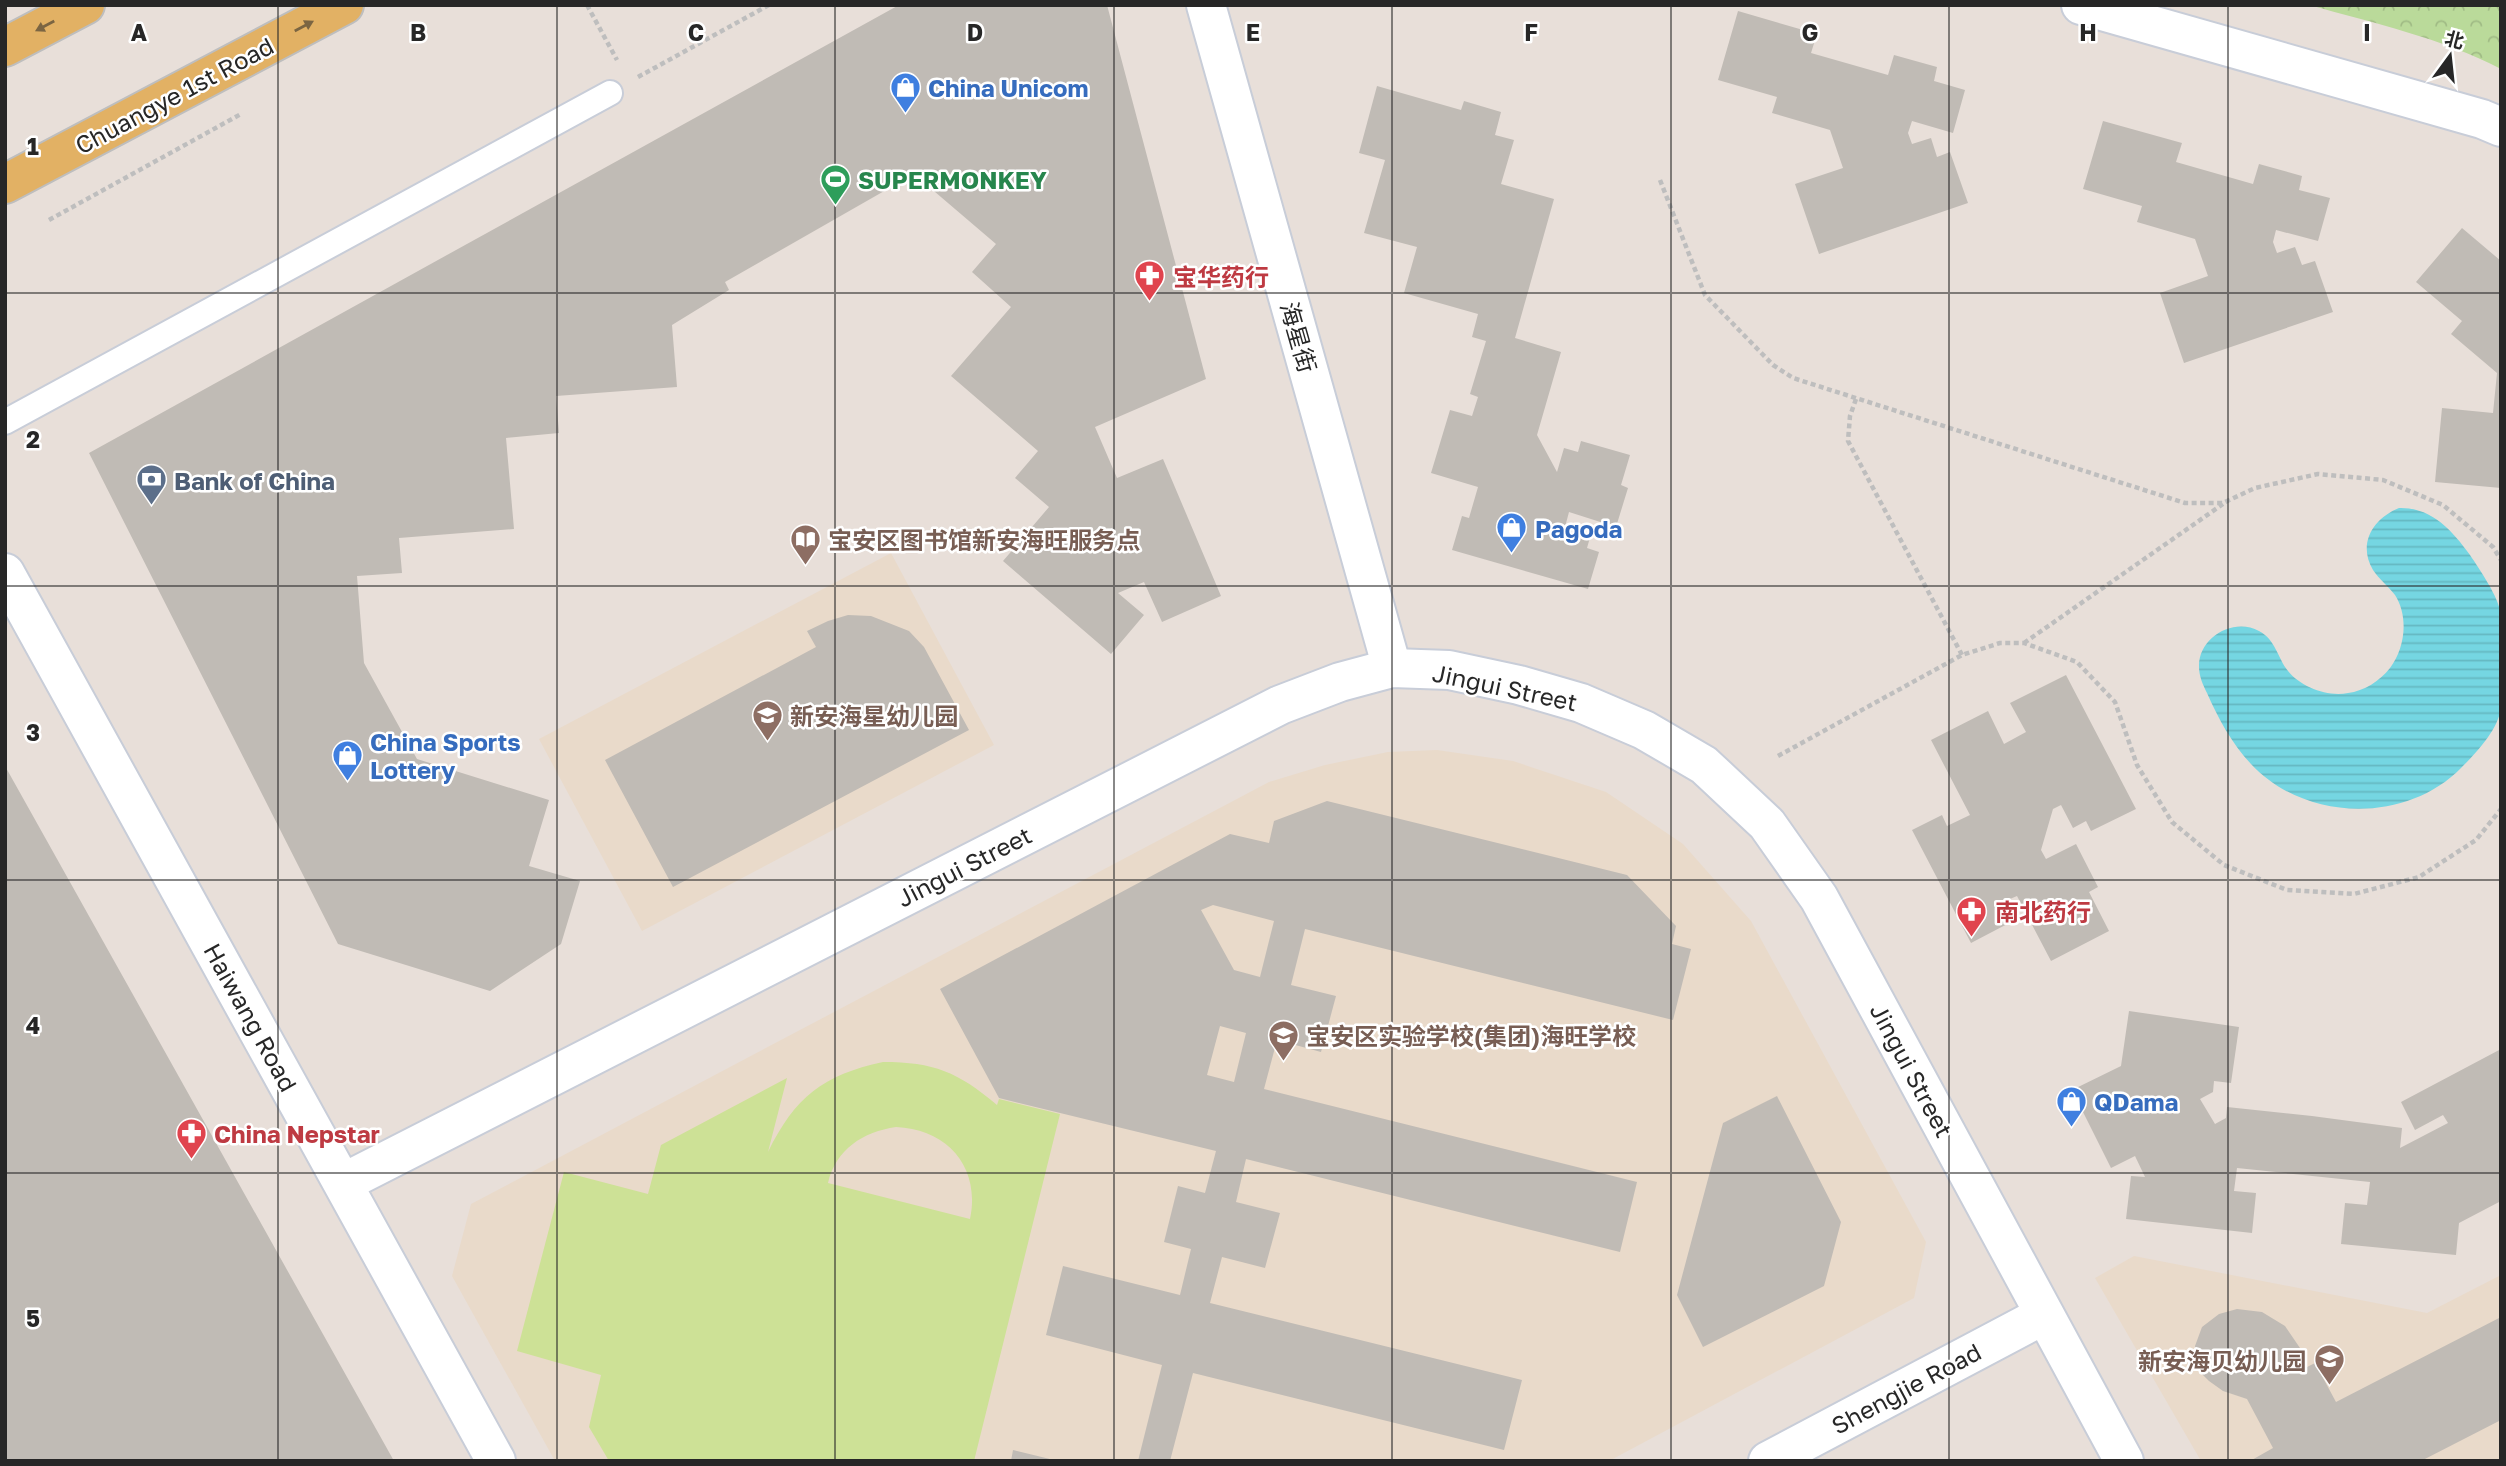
<svg xmlns="http://www.w3.org/2000/svg" width="2506" height="1466" font-family="'Golos Text','Noto Sans SC',sans-serif">
<defs>
<pattern id="park-crowns" width="20" height="18" patternUnits="userSpaceOnUse" patternTransform="scale(1.75)"><rect width="20" height="18" fill="#bada9a"/><path d="M2 6a3 3 0 1 1 6 0M12 15a3 3 0 1 1 6 0" fill="none" stroke="#a0bb85"/></pattern>
<pattern id="water-rules" width="6" height="5" patternUnits="userSpaceOnUse" patternTransform="scale(1.75)"><rect width="6" height="5" fill="#75d6e2"/><path d="M0 2.5h6" fill="none" stroke="#65b8c2"/></pattern>
</defs>
<rect width="100%" height="100%" fill="#e8dfd9"/>
<path fill="#e9daca" d="M891,553L994,745L642,931L539,739Z
M1437,750L1513,761L1606,792L1683,844L1751,921L1926,1242L1914,1298L1609,1461H555L452,1276L471,1204L1269,782L1325,765L1388,752Z
M2134,1256L2427,1313L2501,1275V1461H2201L2095,1278Z"/>
<path fill="url(#park-crowns)" d="M2309,5H2501V69C2441,38 2374,23 2309,5Z"/>
<path fill="#cde196" fill-rule="evenodd" d="M883,1062C934,1062 958,1072 997,1105L999,1099L1060,1114L974,1461H609L589,1427L601,1375L517,1351L564,1172L648,1194L661,1145L787,1078L768,1152C795,1097 823,1075 883,1062ZM896,1127C947,1129 981,1167 970,1219L828,1183C836,1149 863,1132 896,1127Z"/>
<path fill="url(#water-rules)" d="M2399,508C2431,507 2452,530 2470,555C2480,570 2498,596 2501,614C2503,628 2501,644 2501,658C2501,674 2503,692 2501,708C2498,730 2476,753 2461,768C2406,824 2305,822 2251,764C2232,744 2218,718 2207,693C2203,685 2199,676 2199,667C2198,637 2234,617 2259,631C2276,640 2277,657 2288,671C2301,687 2327,697 2348,693C2364,691 2380,681 2390,668C2405,648 2409,617 2395,595C2388,586 2379,579 2373,570C2357,543 2374,518 2399,508Z"/>
<path fill="#c0bbb5" fill-rule="evenodd" d="M899,5H1107L1206,379L1095,427L1117,478L1163,459L1221,596L1162,622L1144,582L1118,593L1144,615L1111,654L1003,561L1049,507L1015,478L1038,451L951,376L1011,307L972,272L996,244L914,174L725,282L729,290L672,325L677,387L556,396L559,433L506,438L514,529L399,538L402,573L357,576L364,663L417,759L549,800L529,866L580,881L561,944L490,991L338,944L89,453Z
M1738,11L1817,34L1811,53L1888,75L1894,55L1937,67L1934,81L1965,90L1953,133L1912,121L1908,133L1912,144L1931,138L1937,157L1950,152L1968,203L1819,254L1795,184L1843,168L1830,130L1772,113L1777,97L1718,80Z
M1377,86L1461,110L1464,101L1501,112L1495,135L1514,140L1501,184L1554,199L1515,338L1561,352L1537,435L1557,472L1564,448L1578,452L1581,441L1630,455L1621,485L1628,488L1616,527L1569,512L1565,527L1591,534L1587,548L1599,552L1588,589L1452,550L1462,516L1469,518L1478,487L1431,473L1450,410L1472,416L1478,397L1470,394L1486,341L1472,337L1478,314L1404,293L1417,247L1364,233L1385,160L1359,153Z
M2103,121L2182,143L2176,162L2253,184L2259,164L2302,176L2299,190L2330,198L2318,241L2276,230L2273,242L2277,253L2295,247L2302,265L2315,261L2333,312L2184,363L2160,293L2208,276L2195,239L2137,222L2142,206L2083,189Z
M2462,228L2501,261V488L2435,482L2442,408L2493,413L2497,373L2451,334L2462,321L2416,282Z
M848,615L871,616L909,631L924,647L969,730L673,887L605,760L816,647L807,631L828,621Z
M2066,675L2136,809L2091,831L2086,821L2073,828L2061,805L2053,809L2041,850L2046,859L2076,844L2098,887L2089,892L2109,931L2051,961L2017,896L2003,902L2013,921L1971,943L1912,830L1942,815L1947,826L1970,815L1931,740L1988,711L2004,744L2026,732L2010,703Z
M5,766L394,1461H5Z
M1327,801L1627,875L1676,926L1672,944L1691,949L1673,1020L1305,929L1291,985L1336,996L1321,1052L1277,1040L1264,1089L1637,1182L1620,1252L1246,1159L1236,1202L1280,1213L1265,1268L1222,1257L1210,1303L1522,1380L1504,1450L1193,1373L1170,1461H1138L1162,1365L1046,1335L1063,1266L1180,1295L1191,1249L1164,1242L1178,1186L1205,1193L1216,1151L999,1098L940,989L1230,834L1269,843L1274,821ZM1213,905L1274,921L1260,977L1234,970L1201,910ZM1220,1026L1246,1033L1234,1082L1207,1075Z
M2129,1011L2239,1027L2231,1083L2214,1081L2213,1092L2200,1099L2215,1124L2226,1118L2227,1107L2312,1116L2402,1128L2400,1148L2448,1123L2443,1115L2415,1130L2401,1102L2501,1049V1201L2459,1223L2456,1255L2341,1244L2345,1203L2367,1205L2370,1182L2237,1168L2234,1191L2256,1193L2252,1233L2126,1219L2131,1176L2145,1177L2135,1156L2111,1168L2072,1090L2121,1066Z
M1777,1096L1841,1222L1824,1286L1703,1347L1677,1295L1723,1123Z
M2237,1309L2262,1312L2285,1326L2300,1348L2304,1359L2303,1369L2315,1363L2336,1402L2501,1317V1420L2421,1461H2250L2273,1448L2247,1399L2223,1391L2209,1381L2202,1374L2195,1358V1346L2202,1327L2219,1314Z
M1013,1450L1054,1460V1461H1011Z"/>
<g fill="none" stroke-linecap="round" stroke-linejoin="round">
<defs>
<path id="lane" d="M5,422L610,93"/>
<path id="street" d="M1206,5L1392,668
M2081,5L2482,119L2501,127"/>
<path id="secondary" d="M5,573L496,1461
M343,1183L1280,705L1340,682L1392,668L1449,670L1519,685L1581,703L1644,730L1704,765L1767,824L1819,898L2124,1461
M1768,1461L2044,1315"/>
<path id="primary" d="M5,47L85,5
M5,184L344,5"/>
</defs>
<use href="#lane" stroke="#c8cdd8" stroke-width="28"/>
<use href="#street" stroke="#c8cdd8" stroke-width="42"/>
<use href="#secondary" stroke="#c8cdd8" stroke-width="42"/>
<use href="#primary" stroke="#bebebe" stroke-width="42"/>
<path stroke="#bebebe" stroke-width="4.5" stroke-dasharray="5 3.5" stroke-linecap="butt" d="M587,5L617,60
M638,77L769,5
M1660,180L1705,295L1773,365L1793,378L2185,503H2223L2255,488L2318,474L2383,480L2443,505L2493,547L2501,560
M49,220L241,114
M1856,399L1850,416L1848,441L1962,655
M2024,643L2223,504
M1778,756L1962,655L2000,643H2024L2077,662L2115,702L2137,765L2172,822L2224,865L2287,890L2354,894L2419,877L2476,840L2501,809"/>
<use href="#lane" stroke="#fff" stroke-width="24"/>
<use href="#street" stroke="#fff" stroke-width="38"/>
<use href="#secondary" stroke="#fff" stroke-width="38"/>
<use href="#primary" stroke="#e2b164" stroke-width="38"/>
</g>
<defs><path id="oneway-solid" d="M-6-.8H1V-3.2L6.5 0L1 3.2V.8H-6Z" transform="scale(1.75)"/></defs>
<g fill="#7b6542">
<use href="#oneway-solid" transform="translate(45 26) rotate(152)"/>
<use href="#oneway-solid" transform="translate(304 26) rotate(-28)"/>
</g>
<path fill="none" stroke="#272727" stroke-width="2" stroke-opacity="0.55" d="M278,5V1461M557,5V1461M835,5V1461M1114,5V1461M1392,5V1461M1671,5V1461M1949,5V1461M2228,5V1461M5,293H2501M5,586H2501M5,880H2501M5,1173H2501"/>
<defs>
<symbol id="shop-pin" viewBox="-11 -11 22 30"><path d="M0 17L-7.5 6A9.5 9.5 0 1 1 7.5 6Z" fill="#3f7fe0" stroke="#fff"/><path d="M-5-2.5h2.3a2.7 3.5 0 0 1 5.4 0H5L5.5 6h-11ZM-1.5-2.5h3a1.5 2.3 0 0 0-3 0Z" fill="#fff"/></symbol>
<symbol id="stadium-pin" viewBox="-11 -11 22 30"><path d="M0 17L-7.5 6A9.5 9.5 0 1 1 7.5 6Z" fill="#2e9e5b" stroke="#fff"/><path d="M0-5a6.5 5 0 1 0 0 10a6.5 5 0 1 0 0-10ZM-3.5-1.8h7v3.6h-7Z" fill="#fff"/></symbol>
<symbol id="pharmacy-pin" viewBox="-11 -11 22 30"><path d="M0 17L-7.5 6A9.5 9.5 0 1 1 7.5 6Z" fill="#e0444e" stroke="#fff"/><path d="M-2-6h4v4h4v4h-4v4h-4v-4h-4v-4h4Z" fill="#fff"/></symbol>
<symbol id="bank-pin" viewBox="-11 -11 22 30"><path d="M0 17L-7.5 6A9.5 9.5 0 1 1 7.5 6Z" fill="#5c6f8a" stroke="#fff"/><path d="M-6-4H6V4H-6ZM0-2.3a2.3 2.3 0 1 0 0 4.6a2.3 2.3 0 1 0 0-4.6Z" fill="#fff"/></symbol>
<symbol id="library-pin" viewBox="-11 -11 22 30"><path d="M0 17L-7.5 6A9.5 9.5 0 1 1 7.5 6Z" fill="#8d6e63" stroke="#fff"/><path d="M-6-4Q-3-5.5-.7-3.5V5Q-3 3-6 4ZM6-4Q3-5.5 .7-3.5V5Q3 3 6 4Z" fill="#fff"/></symbol>
<symbol id="school-pin" viewBox="-11 -11 22 30"><path d="M0 17L-7.5 6A9.5 9.5 0 1 1 7.5 6Z" fill="#8d6e63" stroke="#fff"/><path d="M0-5L7-2L0 1L-7-2ZM-4 1L0 2.5L4 1V4Q0 6-4 4Z" fill="#fff"/></symbol>
</defs>
<g fill-rule="evenodd">
<use href="#shop-pin" x="888" y="70" width="35" height="47"/>
<use href="#stadium-pin" x="818" y="162" width="35" height="47"/>
<use href="#pharmacy-pin" x="1132" y="258" width="35" height="47"/>
<use href="#bank-pin" x="134" y="462" width="35" height="47"/>
<use href="#shop-pin" x="1494" y="510" width="35" height="47"/>
<use href="#library-pin" x="788" y="522" width="35" height="47"/>
<use href="#school-pin" x="750" y="698" width="35" height="47"/>
<use href="#shop-pin" x="330" y="738" width="35" height="47"/>
<use href="#pharmacy-pin" x="1954" y="894" width="35" height="47"/>
<use href="#school-pin" x="1266" y="1018" width="35" height="47"/>
<use href="#shop-pin" x="2054" y="1084" width="35" height="47"/>
<use href="#pharmacy-pin" x="174" y="1116" width="35" height="47"/>
<use href="#school-pin" x="2312" y="1342" width="35" height="47"/>
</g>
<g text-anchor="middle" dominant-baseline="central" stroke-width="5" stroke-linejoin="round" paint-order="stroke">
<g font-size="24" font-weight="bold" fill="#366cbe" stroke="#fff" text-anchor="start">
<text x="928" y="87">China Unicom</text>
<text x="1535" y="528">Pagoda</text>
<text x="370" y="741">China Sports<tspan x="370" dy="28">Lottery</tspan></text>
<text x="2094" y="1101">QDama</text>
</g>
<g font-size="24" fill="#272727" stroke="#fff">
<text transform="translate(174 95) rotate(-28)">Chuangye 1st Road</text>
<text transform="translate(1299 337) rotate(74)">海星街</text>
<text transform="translate(1505 687) rotate(12)">Jingui Street</text>
<text transform="translate(964 866) rotate(-27)">Jingui Street</text>
<text transform="translate(251 1017) rotate(61)">Haiwang Road</text>
<text transform="translate(1912 1070) rotate(62)">Jingui Street</text>
<text transform="translate(1906 1388) rotate(-28)">Shengjie Road</text>
</g>
<g font-size="24" font-weight="bold" fill="#27864d" stroke="#fff" text-anchor="start">
<text x="858" y="179">SUPERMONKEY</text>
</g>
<g font-size="24" font-weight="bold" fill="#be3a42" stroke="#fff" text-anchor="start">
<text x="1173" y="276">宝华药行</text>
<text x="1995" y="911">南北药行</text>
<text x="214" y="1133">China Nepstar</text>
</g>
<g font-size="24" font-weight="bold" fill="#4e5e75" stroke="#fff" text-anchor="start">
<text x="174" y="480">Bank of China</text>
</g>
<g font-size="24" font-weight="bold" fill="#785e54" stroke="#fff" text-anchor="start">
<text x="828" y="539">宝安区图书馆新安海旺服务点</text>
<text x="790" y="715">新安海星幼儿园</text>
<text x="1306" y="1035">宝安区实验学校(集团)海旺学校</text>
<text x="2306" y="1360" text-anchor="end">新安海贝幼儿园</text>
</g>
</g>
<g font-size="23" text-anchor="middle" font-weight="bold" fill="#272727" stroke="#fff" stroke-width="5" stroke-linejoin="round" paint-order="stroke">
<text x="139" y="41">A</text>
<text x="418" y="41">B</text>
<text x="696" y="41">C</text>
<text x="975" y="41">D</text>
<text x="1253" y="41">E</text>
<text x="1531" y="41">F</text>
<text x="1810" y="41">G</text>
<text x="2088" y="41">H</text>
<text x="2367" y="41">I</text>
<text x="33" y="155">1</text>
<text x="33" y="448">2</text>
<text x="33" y="741">3</text>
<text x="33" y="1034">4</text>
<text x="33" y="1327">5</text>
</g>
<rect width="2506" height="1466" fill="none" stroke="#272727" stroke-width="14"/>
<g transform="translate(2450 56) rotate(15)" stroke="#ffffff" stroke-width="5" paint-order="stroke">
<path d="M0-5L12 26L0 18L-12 26Z" fill="#272727"/>
<text y="-10" font-size="19" font-weight="bold" text-anchor="middle" fill="#272727">北</text>
</g>
</svg>
